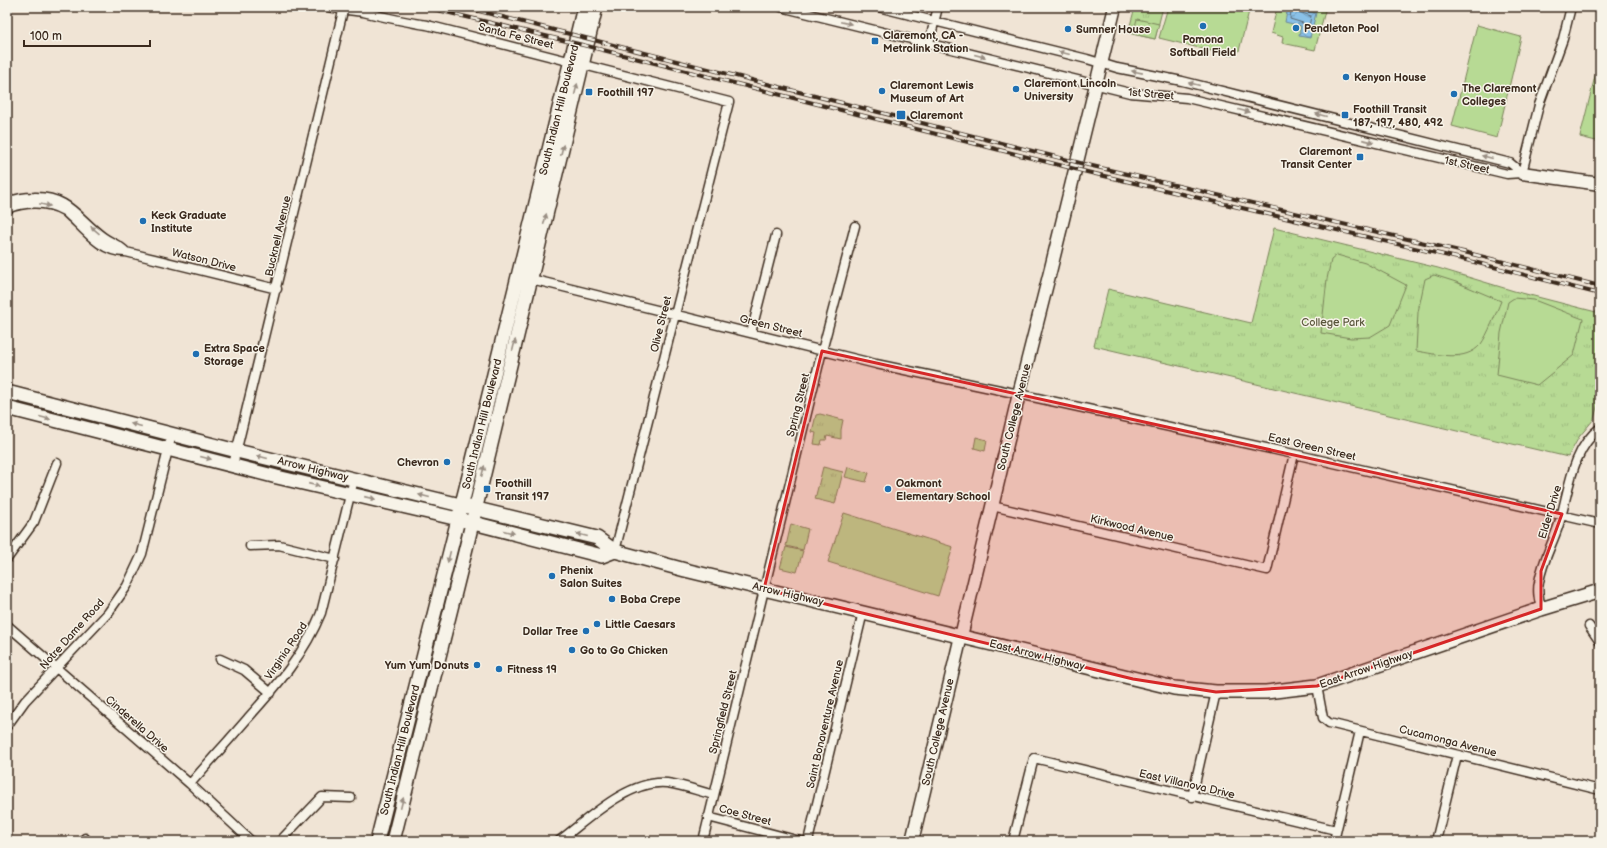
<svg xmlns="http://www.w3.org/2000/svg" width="1607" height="848" font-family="'Balsamiq Sans',sans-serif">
<defs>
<pattern id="park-tufts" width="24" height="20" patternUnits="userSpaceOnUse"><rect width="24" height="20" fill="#b7da94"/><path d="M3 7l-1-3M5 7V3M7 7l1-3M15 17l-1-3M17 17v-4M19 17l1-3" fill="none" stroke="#9ebb7f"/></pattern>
<pattern id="water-waves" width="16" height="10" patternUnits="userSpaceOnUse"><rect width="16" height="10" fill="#8ac1e8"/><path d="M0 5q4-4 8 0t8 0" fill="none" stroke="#729dbb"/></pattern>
</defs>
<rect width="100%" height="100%" fill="#f0e4d5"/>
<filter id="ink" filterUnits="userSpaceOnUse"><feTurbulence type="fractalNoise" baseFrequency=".025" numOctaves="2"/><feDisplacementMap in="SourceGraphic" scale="8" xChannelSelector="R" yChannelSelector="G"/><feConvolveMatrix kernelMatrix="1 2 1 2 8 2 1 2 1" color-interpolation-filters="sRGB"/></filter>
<g filter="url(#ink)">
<path fill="url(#park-tufts)" stroke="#798259" d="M1135,7H1163L1155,39L1128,33Z
M1274,228L1438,268L1514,291L1600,313V395L1594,419L1579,437L1568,457L1094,346L1108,289L1251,323Z
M820,414L843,420L841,430V439L827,436L826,440H822L821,445L814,444L816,433L812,432L816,415Z
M976,437L987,440L985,451L974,448Z
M823,467L843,472L835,504L815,499Z"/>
<path fill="#b7da94" stroke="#798259" d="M1168,7H1250L1239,51L1232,56L1159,38Z
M1277,7H1326L1315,50L1282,43L1283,37L1271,33Z
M1137,19L1159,24L1155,39L1133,34Z
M1477,25L1521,37L1497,138L1452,126Z
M1600,56V142L1580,137Z
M1337,255L1365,263L1406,285L1390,325L1370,337L1351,338L1321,333L1327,279L1331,260Z
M1434,275L1456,282L1501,301C1497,311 1487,336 1481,344C1465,363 1437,354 1416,351L1418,312L1425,279Z
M1514,298L1534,300L1583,319L1574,355L1537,385L1497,375L1501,333L1508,302Z
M848,467L869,473L866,482L845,477Z
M844,513L953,547L938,596L828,562Z
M791,524L808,529L803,550L786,546Z
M786,547L803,551L797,572L780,568Z"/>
<path fill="url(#water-waves)" stroke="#6a8597" d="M1288,7L1316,13L1310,38L1299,36L1301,26L1285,22Z"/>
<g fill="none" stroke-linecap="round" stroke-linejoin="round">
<path stroke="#5b666f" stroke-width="1" d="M1293,10L1311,16L1309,27H1306L1303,23L1290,19L1291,11Z"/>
<defs>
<path id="street" d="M329,7C341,10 352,10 363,12C384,17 405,22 427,25L729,102L615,551
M781,7L1130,93L1187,98L1507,174L1522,173
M878,7L1087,59L1117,68L1182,81L1510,163L1522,173
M929,43L938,7
M1522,173L1539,105L1563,39L1571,7
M7,202C15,199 25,197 34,197C69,196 78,219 103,237C111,243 119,244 126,252
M7,209C25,202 46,201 64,211C67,213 70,217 73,219C88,234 104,253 126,252L277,289
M527,278L876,364L1019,394L1294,454L1600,524
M751,333L776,235
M233,465L343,11
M992,506L1267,570L1294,454
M250,546L279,545L335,559
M7,559L34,522L57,463
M1541,609C1539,600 1537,591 1539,582C1542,562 1553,543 1559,524C1569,492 1571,450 1600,428
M7,625L190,784L251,841
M1589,626L1600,642
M220,659L244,670L271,693
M1317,686L1323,718L1329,723L1600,790
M7,726L25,701L108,613L127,586L142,554L172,434
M190,784C209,762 229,740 248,718C277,686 305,653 321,613L354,479
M1192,797L1216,692
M708,817L800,841
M84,841L85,838
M280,841L322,797L351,798
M559,841C587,820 629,779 667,783C683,785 698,791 714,795
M703,841L822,351L855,226
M808,841L863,612
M1013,841L1034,758L1336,830
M1334,841L1360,731
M1436,841L1457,755"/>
<path id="secondary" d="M1522,173L1600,184
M912,841L1019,394L1051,268L1115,7"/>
<path id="primary" d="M7,392L237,451L597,538L615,551L685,570L1174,688L1216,692H1266L1317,686L1541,609L1600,591
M7,408L277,477L458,519L602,556L615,551
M377,841L472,464L584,7
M393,841L468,540L596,7"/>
</defs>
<use href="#street" stroke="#3b2a1e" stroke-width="11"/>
<use href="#secondary" stroke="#3b2a1e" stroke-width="15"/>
<use href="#primary" stroke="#3b2a1e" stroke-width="16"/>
<use href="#street" stroke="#f7f3e8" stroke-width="8"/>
<use href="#secondary" stroke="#f7f3e8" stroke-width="12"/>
<use href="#primary" stroke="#f7f3e8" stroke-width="13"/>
<defs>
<path id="rail" d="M425,7L587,46L1087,172L1466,260L1600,294
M463,7L1088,165L1468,253L1600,286"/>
</defs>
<use href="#rail" stroke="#3b2a1e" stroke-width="4"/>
<use href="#rail" stroke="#f7f3e8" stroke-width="2.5" stroke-dasharray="8" stroke-linecap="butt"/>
</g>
<defs><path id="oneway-solid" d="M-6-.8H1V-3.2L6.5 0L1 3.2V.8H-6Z"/></defs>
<g fill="#998e83">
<use href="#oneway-solid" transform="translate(846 23) rotate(12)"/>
<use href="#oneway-solid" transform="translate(1064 53) rotate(-166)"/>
<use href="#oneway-solid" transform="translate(980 56) rotate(14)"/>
<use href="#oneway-solid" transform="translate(1137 72) rotate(-169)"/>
<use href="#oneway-solid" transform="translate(1194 84) rotate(-166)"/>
<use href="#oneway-solid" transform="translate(576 89) rotate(-76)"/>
<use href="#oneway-solid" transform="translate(1244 111) rotate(14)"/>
<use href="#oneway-solid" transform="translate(1321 115) rotate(-166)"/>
<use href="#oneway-solid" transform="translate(1368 141) rotate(13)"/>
<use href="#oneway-solid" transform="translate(562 150) rotate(-77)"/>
<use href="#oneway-solid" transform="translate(1487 157) rotate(-166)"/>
<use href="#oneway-solid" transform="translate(45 205) rotate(12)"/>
<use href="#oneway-solid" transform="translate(545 219) rotate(-76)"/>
<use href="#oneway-solid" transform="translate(95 230) rotate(-139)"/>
<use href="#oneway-solid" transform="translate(514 345) rotate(-76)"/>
<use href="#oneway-solid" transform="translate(45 418) rotate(15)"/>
<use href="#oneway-solid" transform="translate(136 425) rotate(-166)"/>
<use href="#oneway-solid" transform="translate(262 457) rotate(-166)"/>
<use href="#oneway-solid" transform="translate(206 458) rotate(14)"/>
<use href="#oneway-solid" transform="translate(483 471) rotate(-76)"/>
<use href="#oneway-solid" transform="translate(314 485) rotate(13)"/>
<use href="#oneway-solid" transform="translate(424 496) rotate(-166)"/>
<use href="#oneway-solid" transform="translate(370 498) rotate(13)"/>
<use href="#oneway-solid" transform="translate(509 532) rotate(14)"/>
<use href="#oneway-solid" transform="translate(582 535) rotate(-166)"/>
<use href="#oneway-solid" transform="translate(449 557) rotate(104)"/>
<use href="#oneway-solid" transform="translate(402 803) rotate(-76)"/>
</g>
</g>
<path fill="#d62828" fill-opacity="0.2" stroke="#d62828" stroke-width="3" stroke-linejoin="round" d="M822,351L1562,514L1541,571V609L1317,686L1216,692L1133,679L764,589Z"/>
<g fill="#1f6fb2" stroke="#f7f3e8" stroke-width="1.5">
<circle cx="1203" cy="26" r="4"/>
<circle cx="1296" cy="28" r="4"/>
<circle cx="1068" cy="29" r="4"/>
<rect x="871" y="37" width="8" height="8" rx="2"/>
<circle cx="1346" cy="77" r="4"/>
<circle cx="1016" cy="89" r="4"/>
<circle cx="882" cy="91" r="4"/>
<rect x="585" y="88" width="8" height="8" rx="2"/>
<circle cx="1454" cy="94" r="4"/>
<rect x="896" y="110" width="10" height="10" rx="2"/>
<rect x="1341" y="111" width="8" height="8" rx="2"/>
<rect x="1356" y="153" width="8" height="8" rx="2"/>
<circle cx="143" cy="221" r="4"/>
<circle cx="196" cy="354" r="4"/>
<circle cx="447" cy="462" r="4"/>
<rect x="483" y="485" width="8" height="8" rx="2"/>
<circle cx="888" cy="489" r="4"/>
<circle cx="552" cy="576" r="4"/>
<circle cx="612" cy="599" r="4"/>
<circle cx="597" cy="624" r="4"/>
<circle cx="586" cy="631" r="4"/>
<circle cx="572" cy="650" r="4"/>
<circle cx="477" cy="665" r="4"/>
<circle cx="499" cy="669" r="4"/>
</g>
<g text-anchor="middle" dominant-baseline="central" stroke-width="3" stroke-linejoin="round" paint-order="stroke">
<g font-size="11" font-weight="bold" fill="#3b2a1e" stroke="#f7f3e8" text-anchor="start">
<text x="1304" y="28">Pendleton Pool</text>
<text x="1076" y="29">Sumner House</text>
<text x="883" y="35">Claremont, CA -<tspan x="883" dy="13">Metrolink Station</tspan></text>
<text x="1203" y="39" text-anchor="middle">Pomona<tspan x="1203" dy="13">Softball Field</tspan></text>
<text x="1354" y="77">Kenyon House</text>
<text x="1024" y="83">Claremont Lincoln<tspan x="1024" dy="13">University</tspan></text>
<text x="890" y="85">Claremont Lewis<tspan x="890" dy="13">Museum of Art</tspan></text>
<text x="1462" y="88">The Claremont<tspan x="1462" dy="13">Colleges</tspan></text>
<text x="597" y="92">Foothill 197</text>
<text x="1353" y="109">Foothill Transit<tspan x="1353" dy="13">187, 197, 480, 492</tspan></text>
<text x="910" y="115">Claremont</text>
<text x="1352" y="151" text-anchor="end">Claremont<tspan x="1352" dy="13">Transit Center</tspan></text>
<text x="151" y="215">Keck Graduate<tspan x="151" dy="13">Institute</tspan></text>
<text x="204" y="348">Extra Space<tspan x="204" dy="13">Storage</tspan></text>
<text x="439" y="462" text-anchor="end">Chevron</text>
<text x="495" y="483">Foothill<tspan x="495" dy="13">Transit 197</tspan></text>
<text x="896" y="483">Oakmont<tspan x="896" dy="13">Elementary School</tspan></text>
<text x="560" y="570">Phenix<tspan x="560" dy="13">Salon Suites</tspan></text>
<text x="620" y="599">Boba Crepe</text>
<text x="605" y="624">Little Caesars</text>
<text x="578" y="631" text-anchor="end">Dollar Tree</text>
<text x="580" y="650">Go to Go Chicken</text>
<text x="469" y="665" text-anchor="end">Yum Yum Donuts</text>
<text x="507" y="669">Fitness 19</text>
</g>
<g font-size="11" fill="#3b2a1e" stroke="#f7f3e8">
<text transform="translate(516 36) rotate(14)">Santa Fe Street</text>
<text transform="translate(1151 94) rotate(5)">1st Street</text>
<text transform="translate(559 110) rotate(-76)">South Indian Hill Boulevard</text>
<text transform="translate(1467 165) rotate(13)">1st Street</text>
<text transform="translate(278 236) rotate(-77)">Bucknell Avenue</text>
<text transform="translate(204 260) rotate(14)">Watson Drive</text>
<text transform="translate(661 324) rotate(-76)">Olive Street</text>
<text transform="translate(771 326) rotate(14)">Green Street</text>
<text transform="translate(798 405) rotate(-76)">Spring Street</text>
<text transform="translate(1014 417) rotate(-76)">South College Avenue</text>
<text transform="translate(482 424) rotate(-76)">South Indian Hill Boulevard</text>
<text transform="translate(1312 447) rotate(13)">East Green Street</text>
<text transform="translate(313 469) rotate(14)">Arrow Highway</text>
<text transform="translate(1550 512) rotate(-73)">Elder Drive</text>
<text transform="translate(1132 528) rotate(13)">Kirkwood Avenue</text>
<text transform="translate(788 594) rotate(13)">Arrow Highway</text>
<text transform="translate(72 634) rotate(-48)">Notre Dame Road</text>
<text transform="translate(286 651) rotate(-56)">Virginia Road</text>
<text transform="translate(1037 655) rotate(14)">East Arrow Highway</text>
<text transform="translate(1366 669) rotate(-19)">East Arrow Highway</text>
<text transform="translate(723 712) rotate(-76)">Springfield Street</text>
<text transform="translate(137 724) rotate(41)">Cinderella Drive</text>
<text transform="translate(825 724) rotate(-77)">Saint Bonaventure Avenue</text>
<text transform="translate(938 732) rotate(-77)">South College Avenue</text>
<text transform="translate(1448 741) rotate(14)">Cucamonga Avenue</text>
<text transform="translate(400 750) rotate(-76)">South Indian Hill Boulevard</text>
<text transform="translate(1187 784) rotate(13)">East Villanova Drive</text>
<text transform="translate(745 815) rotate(15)">Coe Street</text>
</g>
<g font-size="11" fill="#5a563c" stroke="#f7f3e8">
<text x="1333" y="322">College Park</text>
</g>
</g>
<rect width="1607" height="848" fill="none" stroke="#f7f3e8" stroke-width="24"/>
<rect x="12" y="12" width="1583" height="824" fill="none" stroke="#3b2a1e" stroke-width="1.5" filter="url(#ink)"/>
<path d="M24 40v6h126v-6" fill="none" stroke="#3b2a1e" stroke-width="2"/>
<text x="30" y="40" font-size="12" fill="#3b2a1e" stroke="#f7f3e8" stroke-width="3" paint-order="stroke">100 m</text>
</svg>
